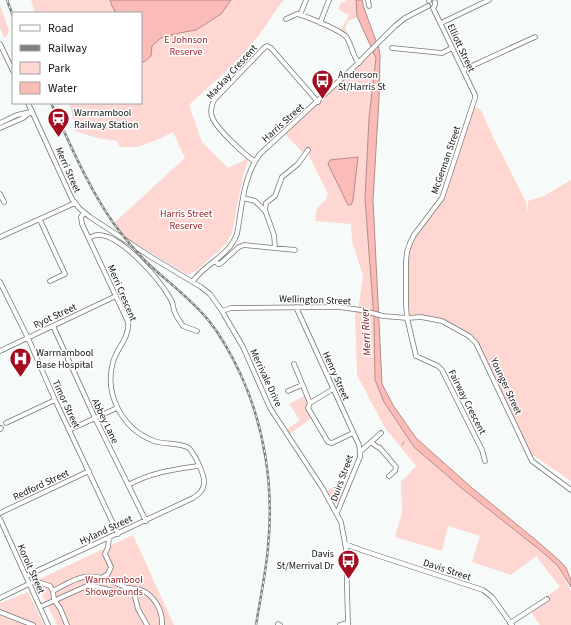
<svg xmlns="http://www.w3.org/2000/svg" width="571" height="625" font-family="'Source Sans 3',sans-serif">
<rect width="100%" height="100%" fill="#f6fbf9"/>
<path fill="#fed7d3" d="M31,0H284C274,11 268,24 259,35C239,61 213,83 189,105L202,142L228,168L243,161L247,158L248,161L243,176L232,233L226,244L196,271L190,274H186L126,238L114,223L185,158L173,132L157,140L137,147H120L117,141L97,138L75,131L73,117L69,103H141V13H35Z
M346,0H356L358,17L348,21L345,28L346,31L359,62L372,48L376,58L369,118L365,199L374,319L375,380L384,402L414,447L464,490L519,532L558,566L571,591V625H540L529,609L560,587L536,556L511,575L472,562L480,536L448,526L442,551L395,537L402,513L401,482L416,466L385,428L357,375L355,313L356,310H358L363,276L352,241L351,224L315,221L317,208L326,199L328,194L308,154L305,155L284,133L360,65L355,58L344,34V31L341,30L349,15L338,9L342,1L344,3Z
M0,5L9,30L7,36L4,38L0,28Z
M473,106L481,110L493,137L526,202L528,213V201L544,196L571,180V481L527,451L480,351L469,336L442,321L421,317L407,318V275L410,243L438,204Z
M306,395L310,403L308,408L313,417L288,435L285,431L300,420L289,404Z
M343,483H346L339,502V503H335L327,491Z
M133,535L174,625H57L35,581Z
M28,592L44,625H0V603Z"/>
<path fill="#fbbcb7" stroke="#b68a87" d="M110,0H231L221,14L196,30L179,33L161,38L152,46L151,56L144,62H141V13H116L112,6Z
M356,0H362L364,8L379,49L380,55L379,99L373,200L382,384L393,405L416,438L471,487L537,541L561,562L566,568L571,580V587L558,566L540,550L464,490L414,447L384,402L375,380L374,319L365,199L369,118L376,58L357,16Z
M358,157L353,200L351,205H348L328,164L330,160Z"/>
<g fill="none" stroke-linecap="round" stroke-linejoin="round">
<path stroke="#b68a87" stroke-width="1" d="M402,445L404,442"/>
<defs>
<path id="minor" d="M368,0L369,6
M429,0V1
M433,8L475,95V98L442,198L414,235L410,243L407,252L406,261V305L407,318L416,356L438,366L442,370L482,450L485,461
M433,8L435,5V2
M300,15L306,0
M286,19L297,14C306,16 343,31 347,38C352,46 352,55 359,63
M320,23L329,0
M441,23L489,0
M0,44L13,71
M392,48L442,53L452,48
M463,70L535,37
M28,103L72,199L80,209L90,217L151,257L201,287L210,294L222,311L243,347L270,408L323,489L341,522L346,549L348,625
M0,123L17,115L30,112
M0,128L23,118L32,111
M254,161C244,154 218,130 213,119C210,113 211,106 214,100L265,47L267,46L271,48L318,102
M0,194L4,202
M243,198L255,201L264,210
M40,220L65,274L50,281
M0,237L75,203
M89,238C93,236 96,234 100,235C123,237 159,279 170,298C173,302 173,306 174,310C175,315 180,321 183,326L197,331
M275,248L274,235L265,210L266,203L275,196L282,177L298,164L308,150
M215,261L218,264H220L239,247L244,245L295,250
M193,281C206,263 229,256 237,234C242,207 243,176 260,154L353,68L395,26L405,18L428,6
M0,282L28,338L55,400L118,534
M296,307L359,445L360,452
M222,311L231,308L339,307L361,310L383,316L407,318L421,317L442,321L469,336L476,343L532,461L571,490
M53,326L95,418L146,521
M0,351L116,296
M294,364L310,403
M333,389L310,403L308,408L328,442L332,443L353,433
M288,391L302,385
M6,423L55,400
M0,429L1,428
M69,430L117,408
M371,442L376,446L380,448L396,467L395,471L389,476
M128,485C153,472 171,470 198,466
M0,513L89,471
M337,513L360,457V452L381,433
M0,519L48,625
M345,544L364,551L483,590L492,597L512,625
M26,576L193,498C198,495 204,490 204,483C205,475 195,455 189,448C178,442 165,445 154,441C122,429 104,394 113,362C117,348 130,337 128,322L82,224L81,217L84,213
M89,585L118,592
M133,589L138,609L147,625
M53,591C61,587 75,578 84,577C99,575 112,581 125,587C130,589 136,588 141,590C154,595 163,611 162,625
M0,598L35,581L50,586L53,591L54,600L60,608L67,625
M40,607L89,585L108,574L111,567L105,554L108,547L109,538
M0,612L33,625
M510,623L547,599
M278,624L280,625
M340,625L348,623"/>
</defs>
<use href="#minor" stroke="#747977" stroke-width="5.5"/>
<use href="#minor" stroke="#fff" stroke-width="4"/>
<defs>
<path id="rail" d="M7,0L13,16
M51,103C70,144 88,187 114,224C126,240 139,256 154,269C173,286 193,301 209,321C222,337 231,354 240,373C265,427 274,488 268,547C266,573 260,599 256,625"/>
</defs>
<use href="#rail" stroke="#7c807f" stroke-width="2.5"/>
<use href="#rail" stroke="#fff" stroke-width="1" stroke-dasharray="3" stroke-linecap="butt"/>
</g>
<defs>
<symbol id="bus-pin" viewBox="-11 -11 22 30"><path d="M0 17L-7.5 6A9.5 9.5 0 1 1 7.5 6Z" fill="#a50b20" stroke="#fff"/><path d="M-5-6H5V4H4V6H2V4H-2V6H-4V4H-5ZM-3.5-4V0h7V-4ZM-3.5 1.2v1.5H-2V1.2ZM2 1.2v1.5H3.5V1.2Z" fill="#fff"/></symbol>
<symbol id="station-pin" viewBox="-11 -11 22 30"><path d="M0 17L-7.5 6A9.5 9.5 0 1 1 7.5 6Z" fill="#a50b20" stroke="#fff"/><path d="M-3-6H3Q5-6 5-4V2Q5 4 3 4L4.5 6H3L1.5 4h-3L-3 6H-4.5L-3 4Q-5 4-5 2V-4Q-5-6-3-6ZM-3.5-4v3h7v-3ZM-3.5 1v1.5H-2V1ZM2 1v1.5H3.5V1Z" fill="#fff"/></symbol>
<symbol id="hospital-pin" viewBox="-11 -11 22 30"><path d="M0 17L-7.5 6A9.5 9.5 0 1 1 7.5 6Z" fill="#a50b20" stroke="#fff"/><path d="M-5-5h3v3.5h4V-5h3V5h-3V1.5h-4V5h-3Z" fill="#fff"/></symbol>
</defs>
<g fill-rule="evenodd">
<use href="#bus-pin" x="310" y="68" width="25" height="34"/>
<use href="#station-pin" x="46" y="106" width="25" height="34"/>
<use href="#hospital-pin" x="8" y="346" width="25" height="34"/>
<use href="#bus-pin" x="336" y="548" width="25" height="34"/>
</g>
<g text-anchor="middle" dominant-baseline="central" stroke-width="3" stroke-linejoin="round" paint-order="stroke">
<g font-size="10" fill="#972227" stroke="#fff">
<text x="186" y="40">E Johnson<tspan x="186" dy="12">Reserve</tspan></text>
<text x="186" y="214">Harris Street<tspan x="186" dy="12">Reserve</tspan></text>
<text x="114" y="580">Warrnambool<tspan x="114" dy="12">Showgrounds</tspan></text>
</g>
<g font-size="10" fill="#141616" stroke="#fff">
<text transform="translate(461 48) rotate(65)">Elliott Street</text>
<text transform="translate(232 72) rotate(-48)">Mackay Crescent</text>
<text transform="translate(283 123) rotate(-42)">Harris Street</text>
<text transform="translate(446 160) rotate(-71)">McGennan Street</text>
<text transform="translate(68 170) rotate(66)">Merri Street</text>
<text transform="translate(122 293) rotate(67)">Merri Crescent</text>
<text transform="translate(315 300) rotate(2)">Wellington Street</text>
<text transform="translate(55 316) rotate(-25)">Ryot Street</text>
<text transform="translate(336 376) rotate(66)">Henry Street</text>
<text transform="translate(266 378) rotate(65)">Merrivale Drive</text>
<text transform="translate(506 386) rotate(65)">Younger Street</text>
<text transform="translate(467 402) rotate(63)">Fairway Crescent</text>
<text transform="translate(66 404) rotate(65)">Timor Street</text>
<text transform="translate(105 421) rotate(64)">Abbey Lane</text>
<text transform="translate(342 478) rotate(-70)">Duirs Street</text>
<text transform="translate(41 485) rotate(-25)">Redford Street</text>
<text transform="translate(106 530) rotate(-25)">Hyland Street</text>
<text transform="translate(31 569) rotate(66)">Koroit Street</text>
<text transform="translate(447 570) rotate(18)">Davis Street</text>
</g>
<g font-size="10" fill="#141616" stroke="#fff" text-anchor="start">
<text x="338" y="75">Anderson<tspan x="338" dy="12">St/Harris St</tspan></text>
<text x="74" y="113">Warrnambool<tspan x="74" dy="12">Railway Station</tspan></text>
<text x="36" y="353">Warrnambool<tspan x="36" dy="12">Base Hospital</tspan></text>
<text x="334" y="554" text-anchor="end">Davis<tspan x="334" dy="12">St/Merrival Dr</tspan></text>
</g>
<g font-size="11" font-style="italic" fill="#6d1419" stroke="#fff">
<text transform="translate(366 332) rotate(-93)">Merri River</text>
</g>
</g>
<rect x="12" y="12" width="130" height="92" fill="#ffffff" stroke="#a1a2a2"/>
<rect x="20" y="25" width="20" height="6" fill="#ffffff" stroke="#a1a2a2"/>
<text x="48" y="32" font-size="12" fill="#141616">Road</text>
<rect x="20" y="45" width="20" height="6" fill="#7c807f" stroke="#a1a2a2"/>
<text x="48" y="52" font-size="12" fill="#141616">Railway</text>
<rect x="20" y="62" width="20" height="12" fill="#fed7d3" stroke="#a1a2a2"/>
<text x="48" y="72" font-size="12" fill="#141616">Park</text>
<rect x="20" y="82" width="20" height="12" fill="#fbbcb7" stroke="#a1a2a2"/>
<text x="48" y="92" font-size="12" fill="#141616">Water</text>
</svg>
